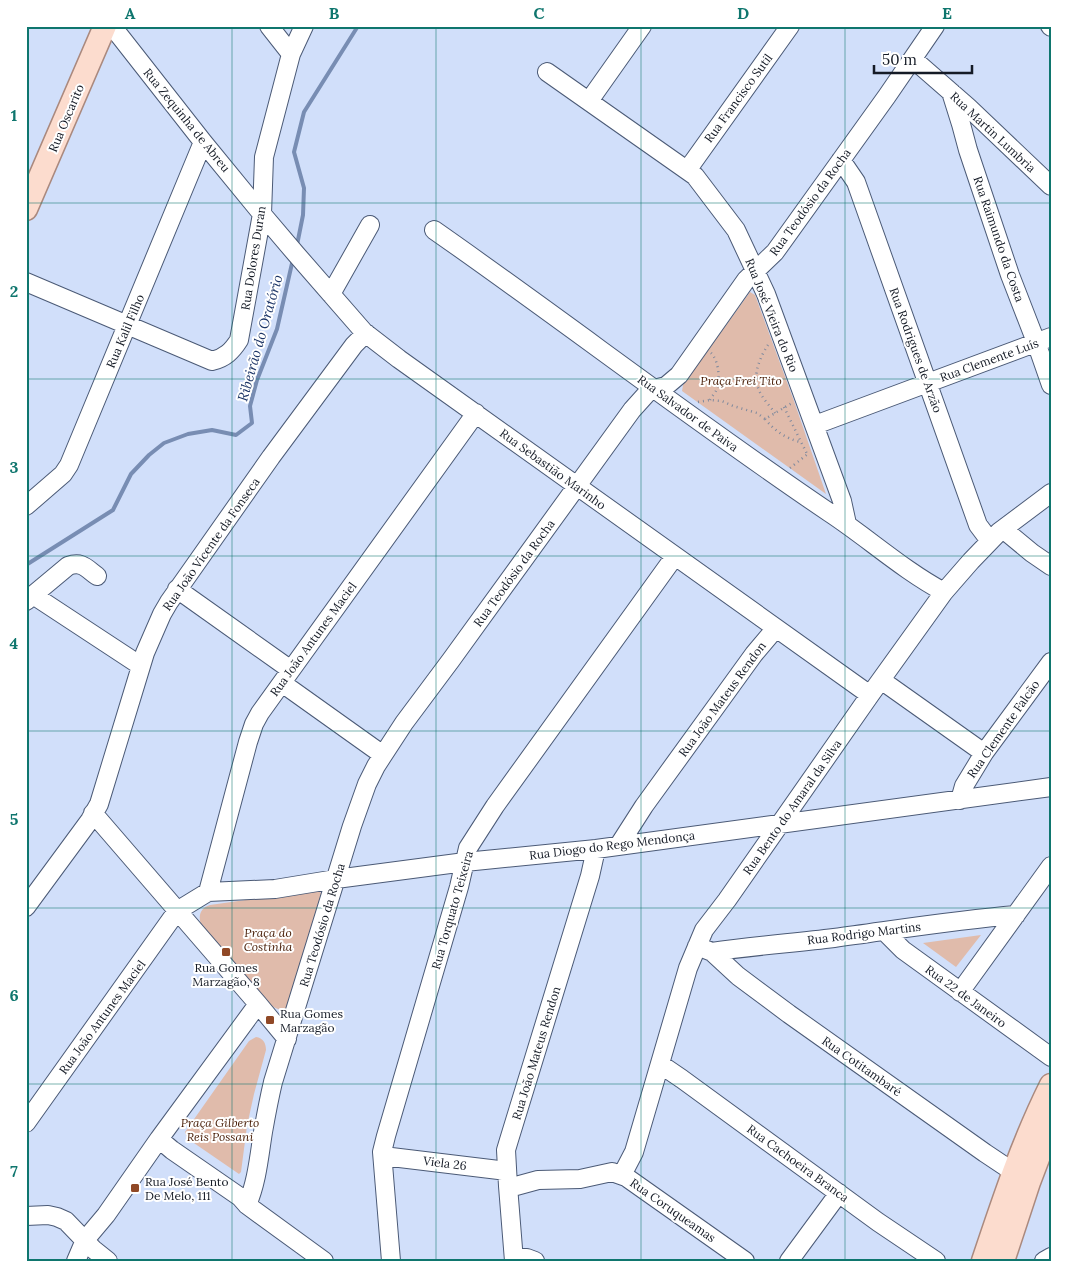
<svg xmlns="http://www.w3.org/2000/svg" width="1077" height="1287" font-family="Lora,serif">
<rect width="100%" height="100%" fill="#d1dffa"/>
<path fill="#e0bbab" d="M750,292L755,295L794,401L826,494L682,391L683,385Z
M316,890L319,891L322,894L288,1007C282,1011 278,1010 272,1006L201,925C198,916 200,908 210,905Z
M981,935L956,967L923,943Z
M256,1037C263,1038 266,1043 266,1050L254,1094L247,1126L241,1172L239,1174L191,1141L187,1137L185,1132L249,1041Z"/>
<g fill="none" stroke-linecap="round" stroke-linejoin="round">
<path stroke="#788db3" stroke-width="4" d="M297,245L303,215L304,188L294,152L304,112L358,26
M26,565L113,510L131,474L149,455L164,443L188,434L212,430L236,435L252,423L250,406L257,380L277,329L293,259"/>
<defs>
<path id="minor" d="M112,26L203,142L262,214L296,254L364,332L399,359L870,695
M269,26L291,54
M1050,26L1051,27
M913,59L968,107L1051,186
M547,72L695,176L736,230L766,294L842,501L847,524
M951,92L961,124L968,150L1010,275L1036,342L1051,385
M589,101L642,26
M841,160L856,182L978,525L990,541
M687,170L693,162L790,26
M434,230C567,323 695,422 830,513C868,538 903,570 944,592
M26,282L212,361C225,358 232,351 239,340L262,214L264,157L291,54L304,26
M331,294L370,225
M815,425L1051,337
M26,506L63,474L69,465L203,142
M1003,529L1032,553L1051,566
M177,589L291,670
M33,595L141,666
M26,601L68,566C82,561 86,568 97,576
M881,680L984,753
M282,683L383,755
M960,800L964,786L984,753L1051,662
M93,813L258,1004L287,1039
M619,845L644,806L754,654L776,628
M208,892L248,742L254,724L260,713L476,413
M26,907L90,820L99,804L145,653L162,614L169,602L271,457L354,345L366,333
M884,931L903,950L1051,1057
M697,946L712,952L738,976L789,1014L985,1153L1024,1179
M712,952C752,946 793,943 834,938C894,930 955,920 1016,915
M960,992L1051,866
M660,1064L682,1079L878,1222L936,1261
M26,1123L177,911L208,892L275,889L336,879L465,862L596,849L1051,787
M159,1139L172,1150L240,1197L247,1205L324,1261
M383,1156L507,1171
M622,1175L634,1152L688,968L704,930L727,900L870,695L944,592L971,561L999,532L1051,493
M508,1186H516L538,1180L580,1179L612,1172L626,1177L745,1261
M247,1205C257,1182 259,1157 263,1132C266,1115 269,1099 273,1082L352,826L367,784L376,766L404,723L451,660L632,410L650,390L666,386L679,375L746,280L775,252L887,96L935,26
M26,1216L48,1215L57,1217L66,1221L93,1249L108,1261
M514,1258H527L535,1261
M76,1261L85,1240L106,1215L159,1139L258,1004
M391,1261L382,1152L386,1136L459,887L468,848L495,806L675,556
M514,1261L508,1186L506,1150L509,1140L590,876L596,849
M789,1261L839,1193
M1044,1261L1051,1257"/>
<path id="major" d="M26,209L105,26
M983,1261C1003,1201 1023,1141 1051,1085
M1003,1261L1029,1182L1051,1124"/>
</defs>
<use href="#minor" stroke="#4b5a76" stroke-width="20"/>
<use href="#major" stroke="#aa897e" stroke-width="25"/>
<path stroke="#7f899d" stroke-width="2.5" stroke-dasharray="1 4" stroke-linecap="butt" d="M768,345C760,357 752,375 759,390C762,398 770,406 775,413
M710,400C712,396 715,393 717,389C720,379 719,361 711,353
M698,402L710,400L722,401L733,406L757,413L765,419L792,403
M784,407L807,454
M765,419C775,431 785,438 800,442
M790,468L809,453"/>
<use href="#minor" stroke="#fff" stroke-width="18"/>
<use href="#major" stroke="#fcdcce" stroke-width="22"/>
</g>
<path fill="none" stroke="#0f766e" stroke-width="1" stroke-opacity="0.55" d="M232,26V1261M436,26V1261M641,26V1261M845,26V1261M26,203H1051M26,379H1051M26,556H1051M26,731H1051M26,908H1051M26,1084H1051"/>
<g fill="#904826" stroke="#fff" stroke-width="2">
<rect x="221" y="947" width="10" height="10" rx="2.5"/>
<rect x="265" y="1015" width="10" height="10" rx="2.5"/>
<rect x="130" y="1183" width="10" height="10" rx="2.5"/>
</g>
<g text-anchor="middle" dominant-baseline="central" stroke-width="4" stroke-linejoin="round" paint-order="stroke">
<g font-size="12" fill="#151b26" stroke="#fff">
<text transform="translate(738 98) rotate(-54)">Rua Francisco Sutil</text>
<text transform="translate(66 118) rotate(-67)">Rua Oscarito</text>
<text transform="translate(187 120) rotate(51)">Rua Zequinha de Abreu</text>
<text transform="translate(993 132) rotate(43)">Rua Martin Lumbria</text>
<text transform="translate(810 202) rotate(-54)">Rua Teodósio da Rocha</text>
<text transform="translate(999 239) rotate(71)">Rua Raimundo da Costa</text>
<text transform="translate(253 258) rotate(-81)">Rua Dolores Duran</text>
<text transform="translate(772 315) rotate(68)">Rua José Vieira do Rio</text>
<text transform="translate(125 331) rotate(-67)">Rua Kalil Filho</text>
<text transform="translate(916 350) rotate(70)">Rua Rodrigues de Arzão</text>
<text transform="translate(989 360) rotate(-20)">Rua Clemente Luís</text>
<text transform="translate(688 413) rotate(36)">Rua Salvador de Paiva</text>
<text transform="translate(553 469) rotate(36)">Rua Sebastião Marinho</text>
<text transform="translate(211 544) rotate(-55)">Rua João Vicente da Fonseca</text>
<text transform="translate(514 573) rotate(-54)">Rua Teodósio da Rocha</text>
<text transform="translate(313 639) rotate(-54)">Rua João Antunes Maciel</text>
<text transform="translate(722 699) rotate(-54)">Rua João Mateus Rendon</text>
<text transform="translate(1003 729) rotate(-55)">Rua Clemente Falcão</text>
<text transform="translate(792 807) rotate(-55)">Rua Bento do Amaral da Silva</text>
<text transform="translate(612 845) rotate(-7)">Rua Diogo do Rego Mendonça</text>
<text transform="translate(452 910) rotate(-74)">Rua Torquato Teixeira</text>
<text transform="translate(322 925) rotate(-73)">Rua Teodósio da Rocha</text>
<text transform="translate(864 933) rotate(-7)">Rua Rodrigo Martins</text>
<text transform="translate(966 996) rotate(36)">Rua 22 de Janeiro</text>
<text transform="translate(102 1017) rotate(-54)">Rua João Antunes Maciel</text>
<text transform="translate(536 1053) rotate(-73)">Rua João Mateus Rendon</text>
<text transform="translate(862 1066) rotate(35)">Rua Cotitambaré</text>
<text transform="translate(445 1163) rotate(7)">Viela 26</text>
<text transform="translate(798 1163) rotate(36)">Rua Cachoeira Branca</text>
<text transform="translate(673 1210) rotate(35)">Rua Coruqueamas</text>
</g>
<g font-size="12" font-style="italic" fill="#471c05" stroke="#fff">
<text x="741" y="380">Praça Frei Tito</text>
<text x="268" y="932">Praça do<tspan x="268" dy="14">Costinha</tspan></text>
<text x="220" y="1122">Praça Gilberto<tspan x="220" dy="14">Reis Possani</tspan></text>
</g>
<g font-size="12" fill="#151b26" stroke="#fff" text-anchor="start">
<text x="226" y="967" text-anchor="middle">Rua Gomes<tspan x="226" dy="14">Marzagão, 8</tspan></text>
<text x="280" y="1013">Rua Gomes<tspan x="280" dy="14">Marzagão</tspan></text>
<text x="145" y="1181">Rua José Bento<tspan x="145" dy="14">De Melo, 111</tspan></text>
</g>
<g font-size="14" font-style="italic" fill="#1c3567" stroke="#fff">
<text transform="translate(260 338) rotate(-74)">Ribeirão do Oratório</text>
</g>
</g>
<rect width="1077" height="1287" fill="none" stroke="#ffffff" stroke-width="55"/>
<path d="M874 65v8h98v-8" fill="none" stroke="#151b26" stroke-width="2.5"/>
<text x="882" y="65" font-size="15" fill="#151b26" stroke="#ffffff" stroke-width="4" paint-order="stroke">50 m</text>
<rect x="28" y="28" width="1022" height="1232" fill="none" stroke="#0f766e" stroke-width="2"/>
<g font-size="16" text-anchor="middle" font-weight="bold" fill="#0f766e">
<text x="130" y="19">A</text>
<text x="334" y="19">B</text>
<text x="539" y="19">C</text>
<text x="743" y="19">D</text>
<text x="947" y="19">E</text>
<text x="14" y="121">1</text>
<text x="14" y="297">2</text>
<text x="14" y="473">3</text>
<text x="14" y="649">4</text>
<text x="14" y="825">5</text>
<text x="14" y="1001">6</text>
<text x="14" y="1177">7</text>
</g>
</svg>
